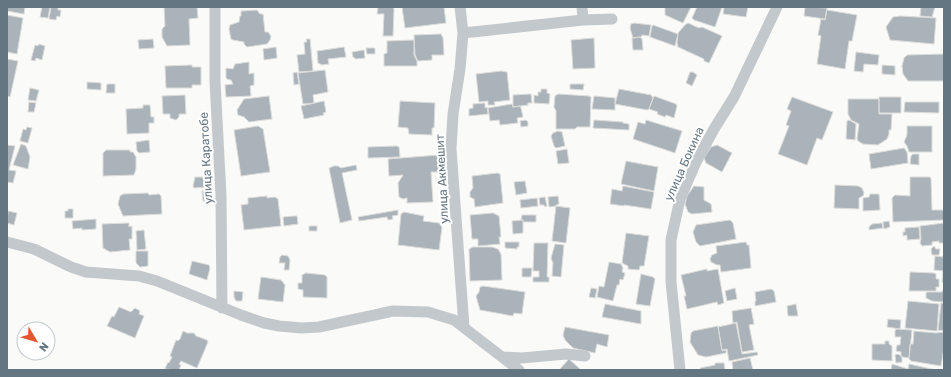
<svg xmlns="http://www.w3.org/2000/svg" width="951" height="377" font-family="Rubik,sans-serif">
<rect width="100%" height="100%" fill="#fafaf8"/>
<path fill="#aab3b9" stroke="#dcdcda" d="M7,7H25L24,14L7,11Z
M42,7H50L48,18L40,17Z
M51,7H58V10H61L60,17L57,16L56,20L49,19Z
M164,7H197L198,18L189,19L190,45L167,46L162,37V29L165,26Z
M378,7H393L394,9L393,36H383L384,14H377Z
M402,7H444L446,23L405,28Z
M665,7H691L683,23L665,15Z
M697,7H722L715,27L694,20L692,18Z
M724,7H748L746,17L723,14Z
M805,7L827,8L825,19L804,16Z
M921,7H935L932,17L920,16Z
M257,10L260,14H263L265,32H268L271,36L270,40L267,44L247,47L244,44V42L233,40L231,39L229,29L230,25L239,22L240,16H241V11Z
M827,10L857,15L852,41H849L845,69L817,64L821,36L818,35L821,19L825,20Z
M7,15L23,18L17,54L7,52Z
M900,16L936,18L934,44L890,40L886,27L893,17Z
M634,23L651,25L649,36L642,35L641,37L633,38L630,28L631,24Z
M688,23L699,28L702,27L722,36L709,63L704,61V59L678,47L677,43L678,33L685,25Z
M653,25L678,34L675,46L650,37L652,26Z
M441,34L443,38L444,55H432V60L418,61L415,55L414,35Z
M640,37L642,39L643,50H633L632,38Z
M594,38L595,68L573,69L571,40Z
M153,39L154,48L139,49L138,40Z
M306,39H310L313,71L299,72L297,55L305,54L304,42H307Z
M414,40V55L417,61V66H384V54L387,53V41Z
M39,44L45,46L42,60L36,58L35,61L31,60L35,45L38,46Z
M276,47L277,58L264,60L263,49Z
M344,47L346,57L328,59L329,64L322,65L318,63L317,51Z
M366,48H375V54H367Z
M364,50L365,58L356,59L353,57L352,52Z
M856,52L879,55L878,65L864,64L863,72L854,71Z
M944,54V81H908L903,74L902,66L904,58L907,55Z
M7,59L18,61L10,97L7,96Z
M249,62V74L254,73V85L250,86L251,96L226,97L225,85L233,84L231,80L227,79L226,78V68L233,69L235,64Z
M192,65V67H201V85H192V88H166L165,66Z
M882,65L895,66V75L882,74Z
M325,70L328,92L313,95L314,103L303,104L298,73Z
M501,71L507,72L510,100L494,102L495,105H488V101L479,102L476,74Z
M297,72L299,84L294,85L293,73Z
M690,72H693L697,75L692,86L686,83Z
M87,82L101,83V90L87,89Z
M107,84H115V93H106Z
M570,84H584L583,90L570,89Z
M30,88L39,90L36,101L28,100Z
M541,89H547V93L550,94L549,104L534,103V95L538,96V92H541Z
M619,89L651,95L653,98L649,109L647,110L615,104Z
M531,94L532,103H528V105L513,107V95Z
M558,94L589,96L591,97L590,127H577L575,129H556V111L554,107L555,96Z
M185,95L186,114H179V117L176,120L170,118V114H163L162,96Z
M269,96L272,119L249,122L244,117L238,115L237,110L244,99Z
M594,96L615,98V110L592,109Z
M654,96L676,104L677,106L674,118L666,115L665,117L657,114L658,112L649,109Z
M792,97L833,112L822,140L817,138L807,165L778,154L789,126L786,125L791,111L787,109Z
M879,97H901V113H879Z
M848,99H879V114H892L891,130H889V134L887,139L878,145L863,144L858,141L857,139L859,124L851,120L848,114Z
M324,101L326,112L323,113L324,115L304,119L301,106Z
M400,101L435,103L434,128H432V135L409,134L408,128L398,127Z
M29,102L36,103L34,112H28Z
M905,102H939V112L938,113L904,112Z
M485,103V108L487,107L488,114L469,116V109L473,108V104Z
M512,104L513,107L520,106L521,108L523,117L517,118L518,123L500,125L499,120L490,121L488,108Z
M143,105H150L151,117H154V123H149V133L127,134L126,109L143,108Z
M526,120L528,122V126L521,127L520,121Z
M594,120L623,122V123L629,124V130L593,128Z
M646,120L682,131L675,153L633,139L638,122L645,124Z
M849,120L856,124L855,140L846,139L847,121Z
M258,126L263,129L270,172L241,176L234,130Z
M907,126H932V152H909L907,146L904,142L907,135Z
M27,127L32,128L28,143L20,141L23,129L26,130Z
M558,131L562,132L565,146L556,148L554,146L551,136L553,133Z
M149,140L150,152L139,153L137,151L136,142Z
M21,144L26,146L30,157L28,169L13,165Z
M7,145L15,146L9,170L16,171L13,183L7,182Z
M717,145L732,153L722,172L706,163L704,158L711,147Z
M397,146L399,147L400,157L368,158V147Z
M904,148L907,152L908,163L871,169L869,154Z
M567,149L569,163L558,164L556,151Z
M106,150H130V152H133L136,157V169L134,175L103,176V153Z
M913,154H919V165L910,164L911,156Z
M439,155L440,172H431L433,202L407,203V198L403,199L399,197L398,183L403,175L389,176L388,159Z
M626,161L658,167L654,191L621,184Z
M356,165L357,170L342,173L352,220L340,223L329,168L334,166H338L341,168Z
M498,173L500,174L503,203L475,207L474,199L470,197V192L473,188L472,176Z
M195,177H206L207,187L194,188L193,186Z
M910,177H930L931,179L932,210H944V220L893,222L892,198L895,195L910,196Z
M525,181L527,193L516,195L514,182Z
M835,185L858,186L862,188L864,193L863,196L859,198V209L834,208Z
M623,186L654,192L651,209L624,205V206L610,204L612,189L622,191Z
M694,186L704,187V200L711,204L712,212L692,214L688,212L685,204L687,196Z
M202,191H207L208,201H203Z
M148,193L149,195L159,194L161,196L162,214L123,216L118,204L120,196L123,194Z
M870,194H879L880,210L863,211V198L869,197Z
M267,196V198L275,197L278,199L281,226L244,230L241,205L248,204V198Z
M558,196L559,204L556,205V206L549,207L548,197Z
M545,197L547,206L545,207L544,205H540L539,198Z
M537,198L538,206L521,208L520,200Z
M556,206L570,208L566,243L552,241Z
M68,209H73V218H65V211H68Z
M398,210V215L392,216L393,219L388,220L387,217L359,221L358,217Z
M8,211L17,213L14,225L7,223Z
M404,212L424,216L423,221L439,223L442,227L439,250L398,245L401,214Z
M493,213L499,216L501,237H499L500,244L478,246V239H472L470,215Z
M522,215H536V222H523V220H521Z
M294,216H297L298,224L284,226L283,217Z
M96,219V229L82,230V228L73,229L72,221Z
M523,220V233L513,234L512,221Z
M730,220L733,223L736,239L700,246L696,242L693,232L696,225Z
M889,221L890,227L884,229L883,222Z
M129,223V227L132,226V239H129L130,250L110,252L103,248L102,224Z
M882,223L883,228L869,230V227L872,224Z
M944,223V243H939V241L932,242V245L922,246L920,243L921,239L920,226Z
M309,226H317V231H309Z
M919,227L920,239L907,240V235L903,236V232H905V228Z
M144,230L146,249L137,250L136,231Z
M626,233L649,236L644,266H640L639,270L628,269V266L622,263Z
M505,242H519V247H517V249L505,248Z
M746,242L747,245H749L751,268L721,272L720,265H717L711,262L710,259L712,255L717,253L716,246Z
M534,243H548L547,277H549V282H533V277H539V271H533Z
M555,244L564,245L561,277L552,276L553,263L551,258Z
M934,246L936,249H940L939,255H932L931,249Z
M473,247H492L498,249L501,254L502,280L470,281L469,249Z
M136,251H148V266L140,267L136,263Z
M282,255L288,256L290,260L289,270H284L285,263H279L280,257Z
M935,256L944,257V283L942,282L943,271L934,270Z
M192,261L209,265L210,268L207,280L189,274Z
M609,262L621,264L623,268L622,272L625,273L623,280L620,279L619,285H617L613,301L597,297L599,286L604,287Z
M522,268H532L531,277H522Z
M707,269V271L718,269L724,303L718,305L717,302L687,309L684,296H686L681,275Z
M910,272L934,273L936,274V279H939V287H936V291H909Z
M306,273L325,275L327,277V298L303,297V290L298,289V283H302V275Z
M641,274L653,277L655,279L650,306L636,304Z
M261,277L281,280L285,285L283,302L258,299Z
M483,286L525,292L522,314L514,313L513,316L480,310L476,296L479,292L480,287Z
M944,287V302L932,301L926,298V293L927,292H942Z
M591,288L597,289L595,298L589,297Z
M735,288L737,299L727,301L725,291Z
M771,289L774,291L776,302L755,306V301H756L755,292Z
M234,291L243,292L242,301H236L234,297Z
M908,301L939,304L937,331L905,328Z
M941,303H944V331L938,330Z
M605,304L641,311V324L602,317Z
M796,304L798,316H788L787,306Z
M119,307L131,312L135,308L140,311L139,314L144,316L135,338L107,326L112,316L114,317Z
M751,308L754,324L749,325L754,350L742,352L737,322L733,323L732,311Z
M888,319L901,320L900,329L887,327Z
M736,323L742,354L757,352L758,355L729,361L727,349L722,350L718,327Z
M718,326L722,351L726,350V353L706,357L698,355L690,342L691,333L693,331Z
M565,327L609,335L607,347L597,344L595,353L573,348L565,340L563,335Z
M896,329L912,330L909,358L903,357L901,356V352L896,351L897,345H900L901,337H895V331Z
M183,331L187,333H194L196,336L207,340L208,342L197,368L181,361L179,364L181,365L179,370L165,369L168,362L169,363L172,357L170,356L176,340L178,341L180,339Z
M914,331L936,333L944,332V348L941,366L911,361L909,359L910,344H913Z
M885,341H889V344L892,346V361L872,360V344H885Z
M897,354L900,355L902,358V362L896,363L895,355Z
M750,358L753,370H733L732,362Z
M569,359L581,370H559Z
M715,363H724L725,370H701L700,368L715,365Z
M892,364L908,369V370H891Z
M909,364L936,370H908Z"/>
<g fill="none" stroke-linecap="round" stroke-linejoin="round">
<path stroke="#c3c8cc" stroke-width="11" d="M215,7V81L221,196L222,308
M460,7L463,33L460,69L453,114L451,149L464,327
M582,7L583,20
M463,33L583,20L612,19
M7,242L34,249L71,267L86,272L139,276L157,281L241,315L264,323L279,326L302,328L319,327L393,311L428,312L454,320L519,370
M503,357L522,358L566,354L585,356
M680,370L671,282V240L680,199L696,162L714,129L734,97L777,7"/>
</g>
<g text-anchor="middle" dominant-baseline="central" stroke-width="4" stroke-linejoin="round" paint-order="stroke">
<g font-size="12" fill="#657683" stroke="#fff">
<text transform="translate(206 158) rotate(-93)">улица Каратобе</text>
<text transform="translate(684 164) rotate(-66)">улица Бокина</text>
<text transform="translate(442 179) rotate(-93)">улица Акмешит</text>
</g>
</g>
<rect width="951" height="377" fill="none" stroke="#657683" stroke-width="16"/>
<g transform="translate(36 341) rotate(128)"><circle r="19" fill="#ffffff" stroke="#c1c8cd"/>
<path d="M0-3L7 15L0 10L-7 15Z" fill="#e4572e"/>
<text y="-6" font-size="11" font-weight="bold" text-anchor="middle" fill="#657683">N</text>
</g>
</svg>
